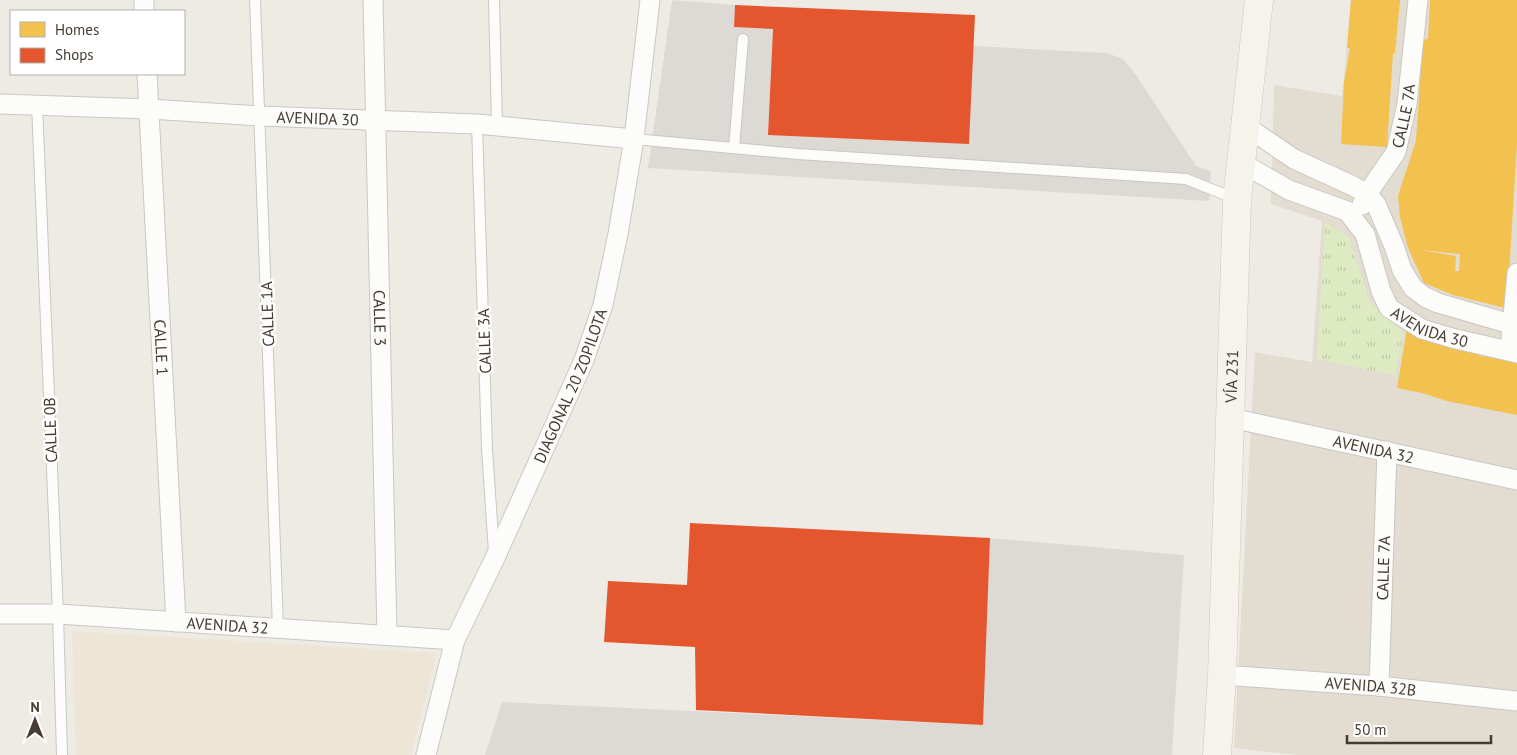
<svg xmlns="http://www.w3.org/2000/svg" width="1517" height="755" font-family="'PT Sans',sans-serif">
<defs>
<pattern id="park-tufts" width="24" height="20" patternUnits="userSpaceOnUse" patternTransform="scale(1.25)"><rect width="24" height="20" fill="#deebc2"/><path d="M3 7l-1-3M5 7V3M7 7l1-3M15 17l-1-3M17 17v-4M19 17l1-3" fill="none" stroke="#c0caa7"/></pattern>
</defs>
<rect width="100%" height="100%" fill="#eeebe5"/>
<path fill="#e3dcd1" d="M1351,0H1517V755H1298L1234,748L1255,352L1312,362L1322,221L1271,204L1274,85L1342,96Z"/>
<path fill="#ede6d6" d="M72,631L437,653L411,755H76Z"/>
<path fill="url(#park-tufts)" d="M1325,222L1348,237L1371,304L1404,333L1395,375L1317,359Z"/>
<path fill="#dddad5" d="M672,0L735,5L734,27L773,29L768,134L973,46L1107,53L1123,59L1136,75L1196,166L1211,171L1209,201L648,168Z
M990,538L1184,555L1172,755H485L502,702L983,725Z"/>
<path fill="#f2c14e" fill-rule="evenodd" d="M1351,0H1400L1395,53H1393L1387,147L1341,144L1344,82L1350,48H1347Z
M1430,0H1517V144L1509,274L1505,308L1453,295L1424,283L1408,248L1400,217L1398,196L1416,141L1423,40L1428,39ZM1420,250L1460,254L1459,271H1455L1456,256Z
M1407,329L1479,353V356L1517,361V415L1447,401L1422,393L1397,388Z"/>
<path fill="#e4572e" d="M735,5L975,15L969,144L768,135L773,29L734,27Z
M690,523L990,538L983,725L696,710L695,647L604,642L608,581L687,585Z"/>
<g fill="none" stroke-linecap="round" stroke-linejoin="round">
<defs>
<path id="lane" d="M255,0L278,628
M494,0L497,125
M37,104L58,614L62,755
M477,124L487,449L494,552
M634,139L798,154L1186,179L1236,199
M734,148L743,39"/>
<g id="street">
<path d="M144,0V11"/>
<path id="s1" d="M373,0L387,635"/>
<path id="s2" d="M147,74L176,622"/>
<path id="s3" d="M0,104L149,109L259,116L477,124L634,139"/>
<path d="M1244,125L1294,159L1353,186L1367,194L1376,204L1394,246L1402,270L1413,288L1425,297L1438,303L1517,326"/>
<path id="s4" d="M1240,162L1289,190L1347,211L1365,234L1381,291L1389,308L1422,329L1452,338L1517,353"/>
<path id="s5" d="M1362,205L1367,194L1396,152L1407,104L1418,0"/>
<path d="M1511,338L1517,273"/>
<path id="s6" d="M1231,418L1517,480"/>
<path id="s7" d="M0,614H58L455,640"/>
<path id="s8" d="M1222,675L1379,686L1517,701"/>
<path id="s9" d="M1379,686L1387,451"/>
<path id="s10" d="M426,755L455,640L495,558L584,360L603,305L618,234L634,139L650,0"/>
</g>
<g id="secondary">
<path id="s11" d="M1217,755L1222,675L1237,199L1259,0"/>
</g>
</defs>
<use href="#lane" stroke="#cac7c1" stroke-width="12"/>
<use href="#street" stroke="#cac7c1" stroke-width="21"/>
<use href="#secondary" stroke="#cfc9bc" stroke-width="29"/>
<use href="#lane" stroke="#fcfcfb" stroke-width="10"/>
<use href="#street" stroke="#fcfcfb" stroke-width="19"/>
<use href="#secondary" stroke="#f6f3ec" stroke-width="28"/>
</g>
<g text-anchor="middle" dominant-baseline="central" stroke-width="5" stroke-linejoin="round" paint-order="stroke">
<g font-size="16" fill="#443b31" stroke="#fff">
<text stroke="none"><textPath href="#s5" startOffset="100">CALLE 7A</textPath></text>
<text stroke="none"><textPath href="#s3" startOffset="318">AVENIDA 30</textPath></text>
<text transform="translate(267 314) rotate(-92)">CALLE 1A</text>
<text stroke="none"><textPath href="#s1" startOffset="318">CALLE 3</textPath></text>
<text stroke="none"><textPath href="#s4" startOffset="271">AVENIDA 30</textPath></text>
<text transform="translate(484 341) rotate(-92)">CALLE 3A</text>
<text stroke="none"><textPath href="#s2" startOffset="274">CALLE 1</textPath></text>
<text stroke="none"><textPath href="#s11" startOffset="379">VÍA 231</textPath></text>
<text stroke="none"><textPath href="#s10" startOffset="398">DIAGONAL 20 ZOPILOTA</textPath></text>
<text transform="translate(50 430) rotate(-92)">CALLE 0B</text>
<text stroke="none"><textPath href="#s6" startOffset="146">AVENIDA 32</textPath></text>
<text stroke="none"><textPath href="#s9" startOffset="118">CALLE 7A</textPath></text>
<text stroke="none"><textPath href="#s7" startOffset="228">AVENIDA 32</textPath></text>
<text stroke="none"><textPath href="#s8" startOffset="149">AVENIDA 32B</textPath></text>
</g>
</g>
<rect x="10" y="10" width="175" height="65" fill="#ffffff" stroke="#b4b1ad"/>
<rect x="20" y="22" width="25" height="15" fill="#f2c14e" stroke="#b4b1ad"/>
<text x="55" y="35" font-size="15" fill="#443b31">Homes</text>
<rect x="20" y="48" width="25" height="15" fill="#e4572e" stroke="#b4b1ad"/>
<text x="55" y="60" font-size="15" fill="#443b31">Shops</text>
<g transform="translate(35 720)" stroke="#ffffff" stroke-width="4" paint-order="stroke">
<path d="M0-4L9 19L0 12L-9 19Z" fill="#443b31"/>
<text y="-8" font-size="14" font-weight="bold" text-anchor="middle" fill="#443b31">N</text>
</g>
<path d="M1347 735v8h144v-8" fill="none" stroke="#443b31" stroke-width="2.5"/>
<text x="1354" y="735" font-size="15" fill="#443b31" stroke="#ffffff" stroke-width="4" paint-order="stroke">50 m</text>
</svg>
